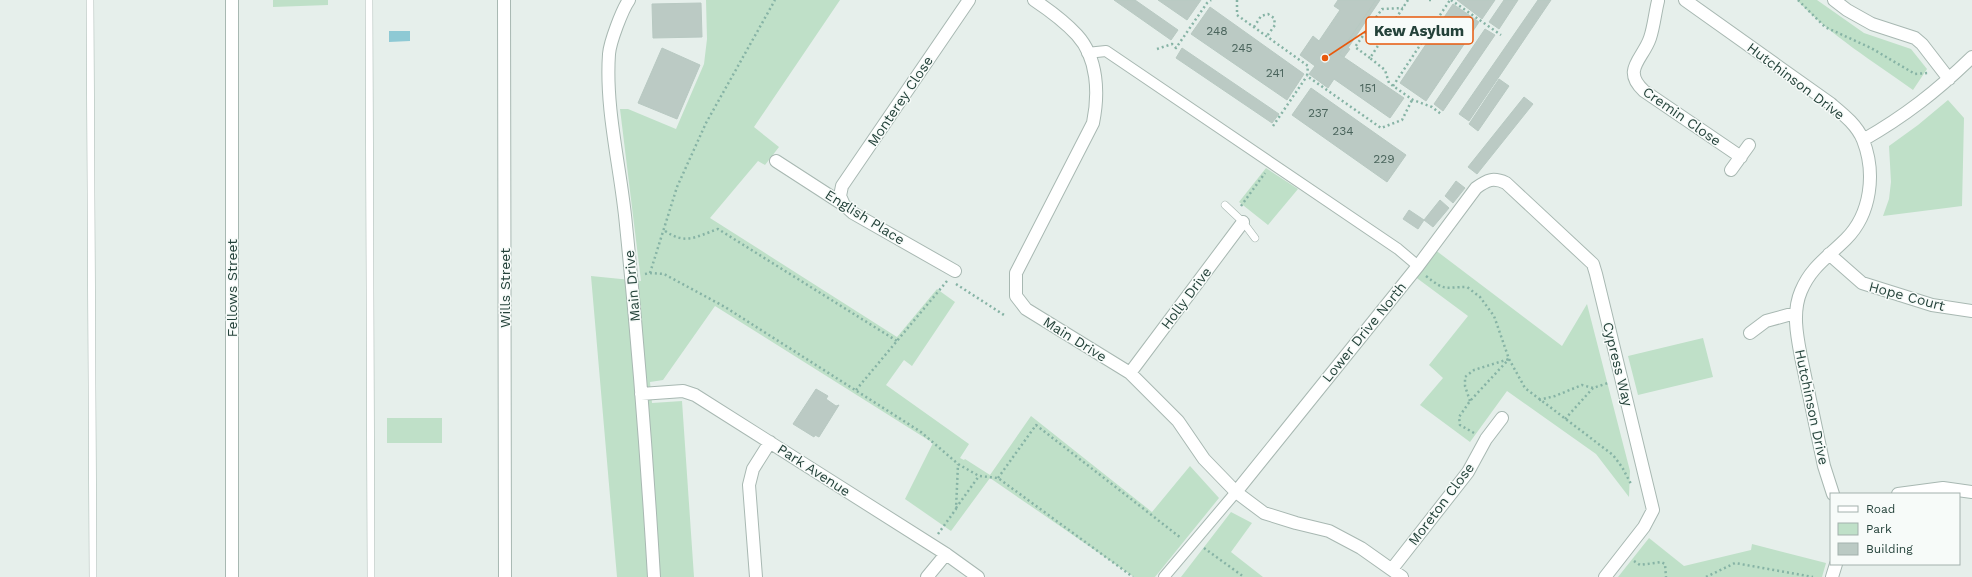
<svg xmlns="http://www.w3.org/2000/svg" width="1972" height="577" font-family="'Work Sans',sans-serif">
<rect width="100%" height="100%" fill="#e6efeb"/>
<path fill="#bfe0c8" d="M273,0H328V5L273,7Z
M691,0H840L754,127L779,147L765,165L758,161L710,218L897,337L937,289L955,302L912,366L904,360L886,385L969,444L960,458L964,460L965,459L990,475L1031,416L1152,512L1190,466L1219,498L1155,577H1134L990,478L951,531L905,499L933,443L715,306L663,380L650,382L652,403L682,401L694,577H617L591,276L641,281L620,109H628L676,129L704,64L707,39L706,0Z
M1797,0H1817L1864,33L1911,49L1927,69L1913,90C1874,62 1830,35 1797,0Z
M1948,100L1964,118L1962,206L1883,216L1889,199L1891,182L1889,146L1918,125Z
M1266,168L1298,189L1268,225L1239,202Z
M1430,246L1562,346L1587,304L1630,471L1629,497L1596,454L1507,391L1470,442L1420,405L1443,378L1429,365L1468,316L1410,273Z
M1703,338L1713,377L1638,395L1628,356Z
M387,418H442V443H387Z
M1231,512L1252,523L1231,552L1263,577H1181Z
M1649,538L1684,566L1751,550L1752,544L1826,563L1822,577H1618Z"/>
<path fill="#8ec9d4" d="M389,31H410V41L389,42Z"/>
<path fill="#bbcac4" stroke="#b8c9c2" d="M1114,0H1135L1178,30L1171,40Z
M1158,0H1201L1187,20Z
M1338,0H1376L1339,54L1404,98L1390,118L1334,79L1328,88L1309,74L1315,66L1300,55L1313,36L1319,41L1340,10L1334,6Z
M1376,0H1380L1348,48L1350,49L1344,57L1339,54Z
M1457,0H1495L1482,19Z
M1504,0H1518L1499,29L1489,22Z
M1538,0H1551L1469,121L1459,114Z
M701,3L702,37L653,38L652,4Z
M1453,4L1479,22L1426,101L1400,83Z
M1210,7L1304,74L1287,100L1191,34Z
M1485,29L1495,35L1443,111L1434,104Z
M662,48L700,65L677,119L638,103Z
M1182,48L1279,114L1272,123L1176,58Z
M1499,79L1509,86L1478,131L1469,124Z
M1311,88L1406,155L1387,182L1292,115Z
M1524,97L1533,104L1477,174L1468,167Z
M1456,181L1465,188L1453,203L1445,196Z
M1440,200L1449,208L1433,227L1424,220Z
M1409,210L1424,220L1418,229L1403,219Z
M816,389L828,396L826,399L836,406L839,405L819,437L815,435L814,437L793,424Z"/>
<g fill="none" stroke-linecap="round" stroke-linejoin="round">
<defs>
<path id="service" d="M90,0L93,577
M369,0L371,577
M1225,205L1243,222L1255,238"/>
<path id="pedestrian" d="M1087,53L1106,51L1398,249L1418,266
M1164,577L1236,492"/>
<path id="minor" d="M232,0V577
M504,0L505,577
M629,0C622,10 610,42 609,54C605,110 621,169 626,225C638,342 647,459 654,577
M1034,0C1049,10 1065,22 1077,35C1098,58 1099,94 1093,123L1016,273V296L1026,309L1130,373L1178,421L1204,459L1236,492L1264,513L1296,523L1329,531L1361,548L1402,577
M1685,0L1831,104C1843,114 1857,125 1863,140C1876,173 1871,214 1846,239C1828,257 1811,267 1801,291C1792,312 1797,336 1801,357L1824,466L1833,494
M1834,0L1847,10L1872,24L1915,38L1922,44L1949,79
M1658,1C1655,13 1654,26 1650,38C1643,59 1621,70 1644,91L1741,157
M1863,140C1905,116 1937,91 1972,57
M776,161L844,205L853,213L955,271
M1731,170L1749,145
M844,205L840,196L842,186L969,0
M1829,254L1862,283L1932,305L1972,311
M1750,333L1766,321L1795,313
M1130,373L1243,222
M641,394L683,391L695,395L946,554L978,577
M1236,492L1418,266L1476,188C1487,180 1493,177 1506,183L1593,264L1596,274L1653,510L1644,527L1605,577
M1898,494L1943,488L1972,492
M1392,569L1468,472L1486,439L1502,418
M756,577L749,485L753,469L770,442
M927,577L946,554
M1832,577L1836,564"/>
</defs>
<use href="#service" stroke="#a8b8b2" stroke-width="8"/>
<use href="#pedestrian" stroke="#a8b8b2" stroke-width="12"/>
<use href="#minor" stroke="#a8b8b2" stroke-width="14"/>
<path stroke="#86b3a5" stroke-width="2.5" stroke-dasharray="2 3" stroke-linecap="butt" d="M1237,0V15L1308,66L1307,76L1381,128L1402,120L1412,100
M1408,0L1370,58L1385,70L1389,83L1413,100L1432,107L1441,114
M1429,0H1433
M1451,0L1501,35
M1798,0L1825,27L1871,48L1915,74L1928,73
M1254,27L1261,16L1268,14L1274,18L1275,25L1267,36
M1157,49L1172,44L1176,48L1207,3L1211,0
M1370,58L1355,47L1382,9L1403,8
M1393,86L1450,0
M1273,126L1307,76
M1241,206L1265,173
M665,231C686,245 695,237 718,229L897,341
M650,273L677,187L706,123L775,0
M645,274L650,273L664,274L725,307L921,432L958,464L979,476L998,478L1133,577
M1426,276C1446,292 1444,287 1467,287L1480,297L1494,316L1509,359L1525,388L1613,455L1622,467L1631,484
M956,284L1004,315
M856,390L947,281
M1539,400L1555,396L1582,385L1593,388L1608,383
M1470,401L1465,386V377L1474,370L1509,359
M1565,419L1593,388
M1474,433L1460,425L1459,417L1470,401L1509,359
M998,478L1036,425L1181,538
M956,508L979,476
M938,534L956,509L958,464
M1204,548L1244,577
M1634,561L1640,565L1661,562L1665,564L1666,577
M1706,577L1735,563L1813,577"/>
<use href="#service" stroke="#fff" stroke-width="7"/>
<use href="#pedestrian" stroke="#fff" stroke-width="10"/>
<use href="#minor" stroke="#fff" stroke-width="12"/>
</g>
<g text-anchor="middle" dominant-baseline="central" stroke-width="3" stroke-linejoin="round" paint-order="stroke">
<g font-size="12" fill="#4a645c">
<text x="1217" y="31">248</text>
<text x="1242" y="48">245</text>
<text x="1275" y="73">241</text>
<text x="1368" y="88">151</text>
<text x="1318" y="113">237</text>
<text x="1343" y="131">234</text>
<text x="1384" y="159">229</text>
</g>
<g font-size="14" fill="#24423a" stroke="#f7fbf9">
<text transform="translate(1796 81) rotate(37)">Hutchinson Drive</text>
<text transform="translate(900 101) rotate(-56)">Monterey Close</text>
<text transform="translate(1682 116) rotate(35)">Cremin Close</text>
<text transform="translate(865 217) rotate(32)">English Place</text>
<text transform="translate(632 286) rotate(-95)">Main Drive</text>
<text transform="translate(232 288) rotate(-90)">Fellows Street</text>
<text transform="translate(505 288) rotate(-90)">Wills Street</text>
<text transform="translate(1907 296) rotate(15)">Hope Court</text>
<text transform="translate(1186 298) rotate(-53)">Holly Drive</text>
<text transform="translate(1364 332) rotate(-51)">Lower Drive North</text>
<text transform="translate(1075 339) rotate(32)">Main Drive</text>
<text transform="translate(1618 364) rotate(76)">Cypress Way</text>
<text transform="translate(1812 407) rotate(78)">Hutchinson Drive</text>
<text transform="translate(814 470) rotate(33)">Park Avenue</text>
<text transform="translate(1441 504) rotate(-53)">Moreton Close</text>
</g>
</g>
<path fill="none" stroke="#e8590c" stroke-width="1.5" d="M1325 58L1366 31"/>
<circle fill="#e8590c" stroke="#f7fbf9" stroke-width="1.5" cx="1325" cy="58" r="4"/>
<rect fill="#f7fbf9" stroke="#e8590c" stroke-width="1.5" x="1366" y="17" width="107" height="27" rx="4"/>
<g font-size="15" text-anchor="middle" font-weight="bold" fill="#24423a">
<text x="1419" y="36">Kew Asylum</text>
</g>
<rect x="1830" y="493" width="130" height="72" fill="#f7fbf9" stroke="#a3b1ad"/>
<rect x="1838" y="506" width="20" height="6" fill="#ffffff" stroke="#a3b1ad"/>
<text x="1866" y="513" font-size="12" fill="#24423a">Road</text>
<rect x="1838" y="523" width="20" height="12" fill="#bfe0c8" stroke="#a3b1ad"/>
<text x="1866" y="533" font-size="12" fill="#24423a">Park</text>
<rect x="1838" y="543" width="20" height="12" fill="#bbcac4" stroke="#a3b1ad"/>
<text x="1866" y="553" font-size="12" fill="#24423a">Building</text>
</svg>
